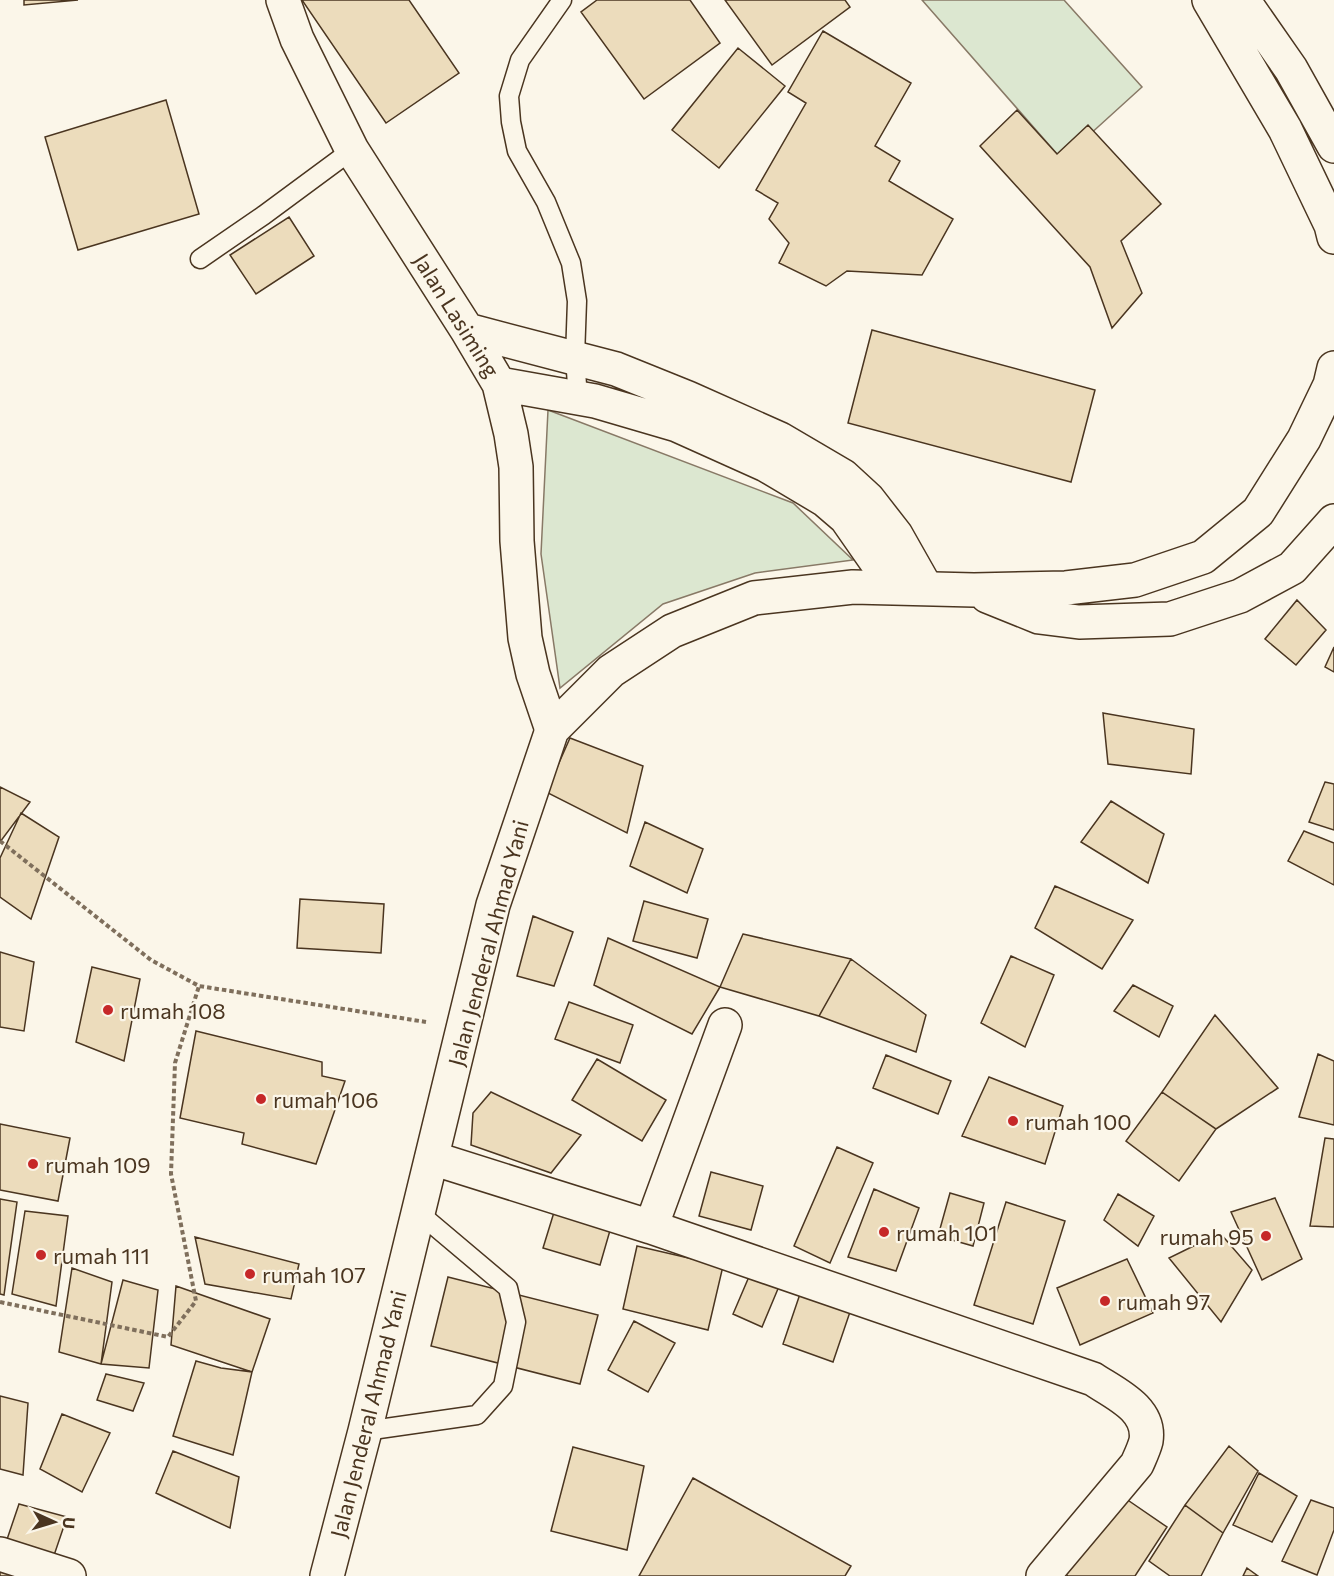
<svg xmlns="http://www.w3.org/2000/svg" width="1334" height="1576" font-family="Commissioner,sans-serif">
<rect width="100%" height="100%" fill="#fbf6e9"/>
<path fill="#dce7d0" stroke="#887966" stroke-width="1.5" d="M922,0H1064L1142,87L1066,156L1057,154Z
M548,410L793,503L853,560L755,573L663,604L560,688L541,554Z"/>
<path fill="#ecdcbc" stroke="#4a3520" stroke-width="1.5" d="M24,0H78L24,5Z
M302,0H409L459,73L386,123Z
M597,0H690L720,43L644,99L581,12Z
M725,0H845L850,7L772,65Z
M823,31L911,83L875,146L900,161L889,181L953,219L922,275L847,271L826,286L779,263L789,243L769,219L778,203L756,190L806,103L788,92Z
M738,48L785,86L719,168L672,130Z
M166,100L199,214L78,250L45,137Z
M1017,110L1057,154L1088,125L1161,204L1121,241L1142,293L1112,328L1090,267L980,146Z
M289,217L314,256L256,294L230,255Z
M872,330L1095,390L1071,482L848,423Z
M1297,600L1326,630L1296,665L1265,639Z
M1334,647V672L1325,667Z
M1103,713L1194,729L1191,774L1108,764Z
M570,738L643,766L627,833L546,792Z
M1325,782L1334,784V830L1309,822Z
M0,787L30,802L0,842Z
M1111,801L1164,834L1148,883L1081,842Z
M21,813L59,837L31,919L0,897V858Z
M645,822L703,849L687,893L630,866Z
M1304,831L1334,843V885L1288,861Z
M1055,886L1133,920L1102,969L1035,928Z
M300,899L384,904L381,953L297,948Z
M644,901L708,919L697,958L633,941Z
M533,916L573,932L554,986L517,976Z
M743,934L851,959L819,1016L720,987Z
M608,938L720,987L692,1034L594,985Z
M0,952L34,962L24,1031L0,1027Z
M1011,956L1054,975L1025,1047L981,1023Z
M851,959L926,1015L916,1052L819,1016Z
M92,967L140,979L124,1061L76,1042Z
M1133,985L1173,1006L1159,1037L1114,1011Z
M569,1002L633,1025L620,1063L555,1039Z
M1215,1015L1278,1088L1216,1129L1162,1092Z
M196,1031L322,1062V1076L345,1081L316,1164L242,1144L244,1133L180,1118Z
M1318,1054L1334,1061V1125L1299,1117Z
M886,1055L951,1081L938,1114L873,1088Z
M597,1059L666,1100L642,1141L572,1100Z
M989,1077L1063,1106L1045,1164L962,1136Z
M491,1092L581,1135L551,1173L471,1145L473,1113Z
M1162,1092L1216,1129L1179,1181L1126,1141Z
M0,1124L70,1138L58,1201L0,1190Z
M1325,1138L1334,1139V1227L1310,1226Z
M837,1147L873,1163L830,1263L794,1246Z
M711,1172L763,1186L751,1230L699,1216Z
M874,1189L919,1208L896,1271L848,1257Z
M950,1193L984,1203L973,1246L938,1236Z
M1118,1194L1154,1216L1138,1246L1104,1220Z
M1275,1198L1302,1259L1262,1280L1231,1212Z
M0,1199L17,1202L4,1295L0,1294Z
M1006,1202L1065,1221L1033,1324L974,1305Z
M555,1209L611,1227L600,1265L543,1248Z
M25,1211L68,1216L56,1306L12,1294Z
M1220,1233L1252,1270L1221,1322L1169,1258Z
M195,1237L299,1264L291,1299L205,1284Z
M637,1246L723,1266L708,1330L623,1309Z
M1127,1259L1153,1313L1080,1345L1057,1288Z
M72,1268L112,1282L101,1364L59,1352Z
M751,1272L780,1284L762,1327L733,1314Z
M448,1277L598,1315L580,1384L431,1346Z
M123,1280L158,1290L149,1368L101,1364Z
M176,1286L270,1319L252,1372L171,1345Z
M801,1291L851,1309L833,1362L783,1344Z
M634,1321L675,1343L648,1392L608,1370Z
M196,1361L221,1368L252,1372L233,1455L173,1436Z
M106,1374L144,1383L133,1411L97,1400Z
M0,1396L28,1403L23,1475L0,1469Z
M62,1414L110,1433L82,1492L40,1469Z
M1229,1446L1258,1471L1223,1533L1185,1505Z
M573,1447L644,1466L627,1550L551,1531Z
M173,1451L239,1477L230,1528L156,1493Z
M1259,1473L1297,1496L1272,1542L1233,1525Z
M693,1478L851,1566L845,1576H639Z
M1116,1492L1167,1527L1135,1576H1068L1054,1565Z
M1311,1500L1334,1508V1530L1317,1575L1282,1561Z
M19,1504L67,1517L47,1576H0V1560Z
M1185,1505L1223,1533L1201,1576H1170L1149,1561Z
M1247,1568L1258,1576H1243Z"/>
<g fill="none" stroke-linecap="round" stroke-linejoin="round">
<defs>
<path id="service" d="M562,0L520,60L509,96L511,122L517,151L546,202L571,263L577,301L575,357L578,399
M200,259L264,215L352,150
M365,1431L477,1415L503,1386L516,1322L508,1288L419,1213"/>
<path id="minor" d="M283,0L297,39L352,150L467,330L499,384L511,434L516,467L517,541L525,638L533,674L552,730
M467,330L616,369L688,398L780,439L843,476L868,499L896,535L926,588
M499,384L595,401L677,425L766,465L825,500L846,518L894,587
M432,1158L651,1227L1093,1379C1116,1394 1151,1409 1146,1441C1144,1449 1140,1457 1137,1464L1043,1576
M651,1227L725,1025
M0,1554L69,1576"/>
<path id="trunk" d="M1209,0L1285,129L1331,225L1334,237
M1243,0L1291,69L1334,146
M987,596L1039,617L1079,622L1170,619L1240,596L1292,568L1334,521
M327,1576L365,1431L493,905L552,730L611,671L672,631L754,598L853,587L974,590L1066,588L1135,580L1203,557L1258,512L1304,439L1330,385L1334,368"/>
</defs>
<use href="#service" stroke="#4a3520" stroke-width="21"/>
<use href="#minor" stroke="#4a3520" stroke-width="36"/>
<use href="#trunk" stroke="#4a3520" stroke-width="36"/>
<path stroke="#7f6f5c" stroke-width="4" stroke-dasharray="4.5 3" stroke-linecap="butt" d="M0,841L151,960L199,986L426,1022
M0,1302L168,1337L196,1301L171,1174L175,1063L199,986"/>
<use href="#service" stroke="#fbf6e9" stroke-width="18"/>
<use href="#minor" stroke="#fbf6e9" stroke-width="33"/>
<use href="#trunk" stroke="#fbf6e9" stroke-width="33"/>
</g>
<g fill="#c62828" stroke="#fbf6e9" stroke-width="2">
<circle cx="108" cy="1010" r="6"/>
<circle cx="261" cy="1099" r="6"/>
<circle cx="1013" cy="1121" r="6"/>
<circle cx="33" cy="1164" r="6"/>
<circle cx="884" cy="1232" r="6"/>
<circle cx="1266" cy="1236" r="6"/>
<circle cx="41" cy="1255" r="6"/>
<circle cx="250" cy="1274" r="6"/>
<circle cx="1105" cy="1301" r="6"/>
</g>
<g text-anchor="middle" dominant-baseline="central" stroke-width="4.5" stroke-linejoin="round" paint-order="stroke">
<g font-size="22" fill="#4a3520" stroke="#fbf6e9">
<text transform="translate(457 315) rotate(58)">Jalan Lasiming</text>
<text transform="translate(488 943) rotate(-75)">Jalan Jenderal Ahmad Yani</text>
<text transform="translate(368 1414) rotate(-76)">Jalan Jenderal Ahmad Yani</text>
</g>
<g font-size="22" fill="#4a3520" stroke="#fbf6e9" text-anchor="start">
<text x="120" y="1010">rumah 108</text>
<text x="273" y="1099">rumah 106</text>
<text x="1025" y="1121">rumah 100</text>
<text x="45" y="1164">rumah 109</text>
<text x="896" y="1232">rumah 101</text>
<text x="1254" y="1236" text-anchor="end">rumah 95</text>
<text x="53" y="1255">rumah 111</text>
<text x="262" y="1274">rumah 107</text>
<text x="1117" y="1301">rumah 97</text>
</g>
</g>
<g transform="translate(54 1522) rotate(94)" stroke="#fbf6e9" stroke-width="4.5" paint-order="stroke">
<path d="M0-4.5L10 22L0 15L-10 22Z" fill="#4a3520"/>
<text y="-9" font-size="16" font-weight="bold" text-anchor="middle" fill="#4a3520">U</text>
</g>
</svg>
